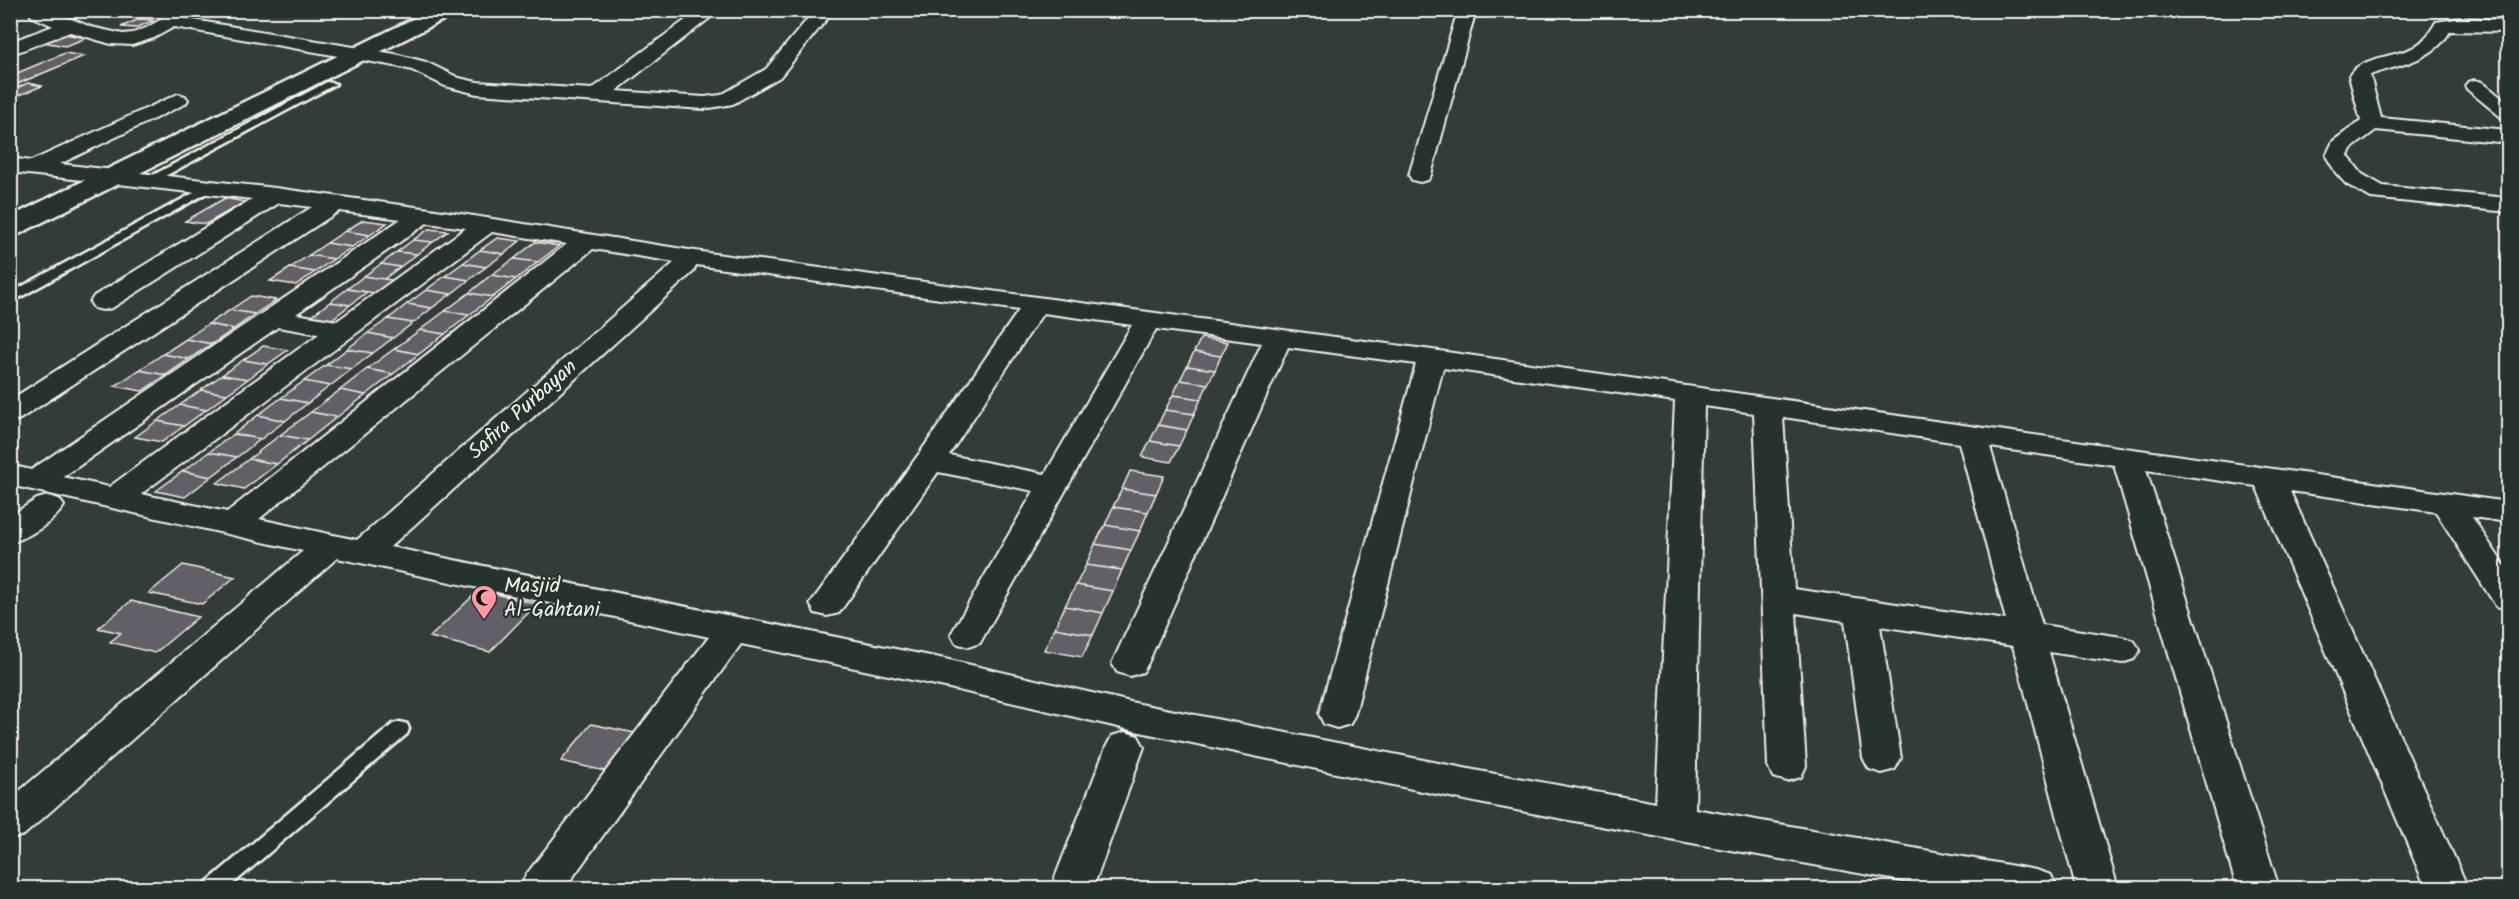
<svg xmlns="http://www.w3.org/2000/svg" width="2519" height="899" font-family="Kalam,sans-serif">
<rect width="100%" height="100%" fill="#323c39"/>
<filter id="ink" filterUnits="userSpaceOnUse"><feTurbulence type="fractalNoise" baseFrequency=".0167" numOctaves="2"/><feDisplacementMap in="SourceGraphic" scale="12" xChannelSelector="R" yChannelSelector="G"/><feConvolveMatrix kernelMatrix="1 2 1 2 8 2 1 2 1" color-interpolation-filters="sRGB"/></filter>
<g filter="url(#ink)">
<path fill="#645e68" stroke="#f4f1e8" stroke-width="1.5" d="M131,10H153L163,12L152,17L123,14Z
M139,19L154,20L136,28L121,27Z
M65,34L87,38L65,46L43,42Z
M65,53L84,56L10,87V76Z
M28,83L42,86L10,99V91Z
M225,198L245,202L206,224L185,221Z
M363,220L387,223L370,235L345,231Z
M429,229L448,231L433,242L413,240Z
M345,231L370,235L352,247L327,243Z
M497,238L520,241L504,254L480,250Z
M413,240L433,242L417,254L397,252Z
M535,242L559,246L538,262L514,259Z
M327,243L352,247L334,259L309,255Z
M480,250L504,254L486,267L463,263Z
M397,252L417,254L400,267L381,264Z
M309,255L334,259L315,272L290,268Z
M514,259L538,262L516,279L491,275Z
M463,263L486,267L469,280L445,276Z
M381,264L400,267L384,279L364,276Z
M290,268L315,272L296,285L270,281Z
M491,275L516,279L493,297L469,293Z
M364,276L384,279L399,281L382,294L347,289Z
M445,276L469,280L451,294L426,290Z
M347,289L367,292L350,305L330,302Z
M426,290L451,294L432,308L407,304Z
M469,293L493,297L469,315L445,311Z
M251,296L276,300L255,314L230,310Z
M330,302L350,305L332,319L311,316Z
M407,304L432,308L413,323L388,319Z
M230,310L255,314L234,329L208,324Z
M445,311L469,315L445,334L420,330Z
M388,319L413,323L393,338L368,333Z
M208,324L234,329L212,344L186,339Z
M420,330L445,334L419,354L394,349Z
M368,333L393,338L373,353L347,349Z
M1201,338L1228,342L1221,356L1194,352Z
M186,339L212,344L189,359L163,354Z
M263,346L288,350L268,364L243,360Z
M347,349L373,353L352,369L326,365Z
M394,349L419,354L393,374L367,369Z
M1194,352L1221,356L1215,370L1187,366Z
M163,354L189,359L166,375L139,370Z
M243,360L268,364L248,379L222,375Z
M326,365L352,369L330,386L304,381Z
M1187,366L1215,370L1208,384L1180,380Z
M367,369L393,374L366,395L340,390Z
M139,370L166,375L142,391L115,386Z
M222,375L248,379L227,394L201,390Z
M1180,380L1208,384L1201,399L1173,395Z
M304,381L330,386L308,403L281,398Z
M201,390L227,394L206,410L180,405Z
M340,390L366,395L337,417L311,412Z
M1173,395L1201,399L1194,414L1165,410Z
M281,398L308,403L285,421L258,415Z
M180,405L206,410L184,426L157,421Z
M1165,410L1194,414L1187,430L1158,425Z
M311,412L337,417L308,440L280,435Z
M258,415L285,421L261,439L234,434Z
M157,421L184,426L162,442L135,437Z
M1158,425L1187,430L1179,446L1150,441Z
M234,434L261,439L237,457L209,452Z
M280,435L308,440L277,464L249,459Z
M1150,441L1179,446L1171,462L1142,457Z
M209,452L237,457L211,477L183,471Z
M249,459L277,464L244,489L217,483Z
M183,471L211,477L185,497L156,491Z
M1130,471L1164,476L1156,494L1122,489Z
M1122,489L1156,494L1148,512L1113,507Z
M1113,507L1148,512L1140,531L1105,525Z
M1105,525L1140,531L1131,550L1095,544Z
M1095,544L1131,550L1122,570L1086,565Z
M183,565L235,577L202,604L149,593Z
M1086,565L1122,570L1113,591L1076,585Z
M1076,585L1113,591L1103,613L1065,606Z
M479,590L537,604L490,652L430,637Z
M131,601L198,617L155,653L110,642L121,633L98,628Z
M1065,606L1103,613L1093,635L1055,628Z
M1055,628L1093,635L1082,657L1044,650Z
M591,724L635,733L605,771L561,761Z"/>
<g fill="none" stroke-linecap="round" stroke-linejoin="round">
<defs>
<path id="lane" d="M327,82L336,84L154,182L150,183L144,180Z
M210,184L214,185V189L10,303V293Z
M400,722L407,724L409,729L407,734L228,888H204L207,882L393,724Z"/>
<path id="street" d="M30,10H50L91,27L123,34L133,33L146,28L160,20L162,14L168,10H191L182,18L395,54L426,62L459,78L477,82L592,89L699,10H720L616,91L704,97L721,95L766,69L815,10H834L780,77L733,104L704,109L477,94L445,86L412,70L395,66L174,27L154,38L132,45L111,44L70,32L10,55V42L53,26L31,16Z
M1458,10H1476L1431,175L1428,180L1420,182L1412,180L1409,175Z
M2461,18L2508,20V32L2450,31C2435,60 2399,65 2370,75L2381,118L2508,130V143L2376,130L2351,149L2348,156L2362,174L2383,186L2508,198V212L2371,198L2346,184L2336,173L2326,156L2333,141L2361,121L2349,76C2361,56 2394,58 2414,47C2425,41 2430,32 2436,22Z
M2475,80L2482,82L2508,103V119L2501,117L2468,90L2465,86L2468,82Z
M178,94L185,96L188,100L185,104L60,164L275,188L423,208L708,253L1432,350L2508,502V522L2472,517L2508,571V609L2496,606L2436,512L2290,491L2468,888H2426L2256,486L2146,470L2279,888H2237L2114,465L1990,447L2042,625L2122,637L2134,641L2140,650L2134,659L2122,663L2049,652L2118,888H2076L2013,646L1880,626L1901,758L1895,769L1882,773L1869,769L1863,758L1845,621L1796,613L1806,766L1801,777L1787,781L1773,777L1768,766L1754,413L1704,406L1695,809L2036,870L2051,875L2057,888H1941L1675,840L1479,803L1135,731L945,687L741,644L565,888H520L526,875L709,637L337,558L24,835L10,839V799L303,551L10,485V465L31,470L401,219L339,211L20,419L10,422V400L312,207L279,203L112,308L103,310L94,308L90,302L94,296L252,199L10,172V158L31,161ZM427,223L466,228L337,321L296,314ZM492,232L567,244L227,512L141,494ZM593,249L675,262L357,540L259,519ZM696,265L1019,310L919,454L810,604L815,613L827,616L839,613L938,472L1034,491L951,634L956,643L968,647L980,643L1156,329L1262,343L1112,663L1117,672L1130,676L1143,672L1148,663L1288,347L1416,364L1319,714L1324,724L1337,728L1350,724L1355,714L1443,368L1675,401L1656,803L1479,771L1135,703L945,659L390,547L693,272ZM1043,313L1132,325L1045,474L949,455ZM278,327L319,334L109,487L63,477ZM1783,417L1959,443L2006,620L1794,589Z
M48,496L59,499L64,506C54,522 28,538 10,543V516L37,499Z
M1125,732L1138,736L1144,747L1093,888H1051L1106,747L1112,736Z"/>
<path id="secondary" d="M431,10H458L455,14L19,234L10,236V217Z"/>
</defs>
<use href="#lane" stroke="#f4f1e8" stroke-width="5"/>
<use href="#street" stroke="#f4f1e8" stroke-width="4"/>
<use href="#secondary" stroke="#f4f1e8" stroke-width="5"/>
<use href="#lane" fill="#26332d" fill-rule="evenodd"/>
<use href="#street" fill="#26332d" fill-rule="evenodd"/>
<use href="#secondary" fill="#26332d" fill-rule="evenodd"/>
</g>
</g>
<defs>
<symbol id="mosque-pin" viewBox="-11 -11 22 30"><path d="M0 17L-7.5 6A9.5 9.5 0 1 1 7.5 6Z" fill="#ff9aa2" stroke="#26332d"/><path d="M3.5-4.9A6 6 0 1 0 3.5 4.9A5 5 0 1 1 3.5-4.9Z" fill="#111"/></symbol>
</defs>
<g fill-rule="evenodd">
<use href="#mosque-pin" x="469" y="583" width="30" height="40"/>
</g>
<g text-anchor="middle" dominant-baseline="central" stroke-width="4.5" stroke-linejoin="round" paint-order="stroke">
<g font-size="21" fill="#f4f1e8" stroke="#26332d">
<text transform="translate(523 410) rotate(-42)">Safira Purbayan</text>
</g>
<g font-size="21" fill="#f4f1e8" stroke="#26332d" text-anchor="start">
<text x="504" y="586">Masjid<tspan x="504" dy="24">Al-Gahtani</tspan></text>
</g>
</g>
<rect width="2519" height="899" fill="none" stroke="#26332d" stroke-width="36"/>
<rect x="18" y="18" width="2483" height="863" fill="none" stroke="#f4f1e8" stroke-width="2" filter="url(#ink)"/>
</svg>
